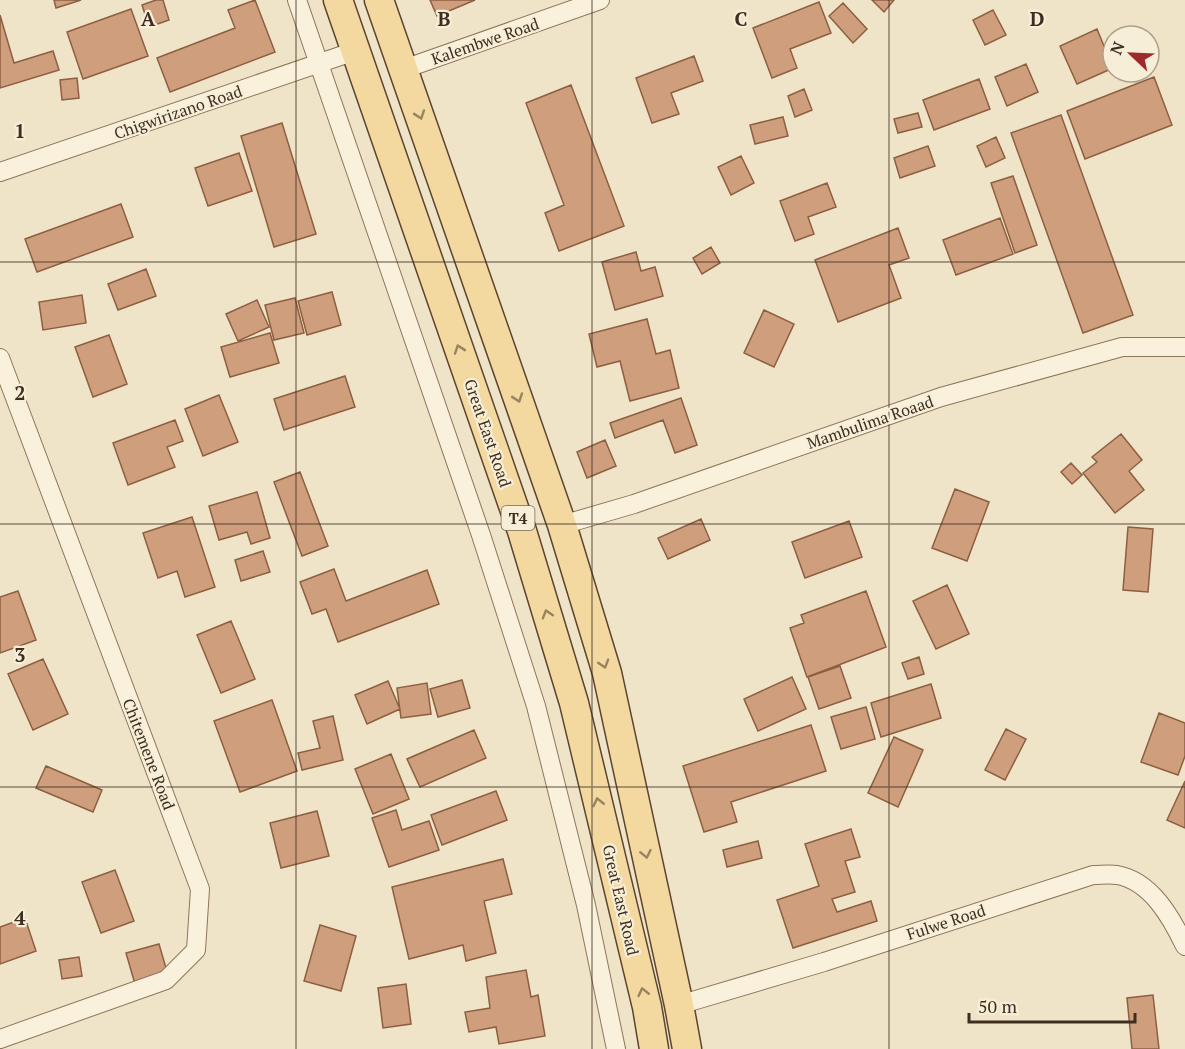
<svg xmlns="http://www.w3.org/2000/svg" width="1185" height="1049" font-family="'PT Serif',serif">
<rect width="100%" height="100%" fill="#f0e4c8"/>
<path fill="#cf9f7d" stroke="#8d5f41" stroke-width="1.5" d="M54,0H81L56,8Z
M156,0H163L169,20L149,27L142,5Z
M255,0L275,52L170,92L157,58L235,28L228,10Z
M430,0H475L437,16Z
M872,0H894L884,12Z
M819,2L831,33L790,49L797,68L772,78L753,28Z
M843,3L867,29L853,43L829,16Z
M131,9L148,56L83,79L67,32Z
M993,10L1006,35L985,45L973,20Z
M0,15L14,63L53,51L59,70L0,88Z
M1097,29L1113,68L1077,84L1060,46Z
M694,56L703,81L671,93L679,114L652,123L636,78Z
M1026,64L1038,92L1007,106L995,77Z
M1154,77L1172,125L1085,159L1067,111Z
M77,78L79,98L62,100L60,80Z
M979,79L990,109L934,130L923,100Z
M571,85L624,226L559,251L545,213L564,205L526,103Z
M804,89L812,110L795,117L788,96Z
M918,113L922,127L898,133L894,119Z
M1061,115L1133,315L1083,333L1011,133Z
M783,117L788,136L755,144L750,125Z
M282,123L316,234L274,247L241,136Z
M996,137L1005,158L986,167L977,146Z
M928,146L935,166L900,178L894,158Z
M239,153L252,191L208,206L195,168Z
M741,156L754,183L731,195L718,167Z
M1013,176L1037,245L1015,253L991,183Z
M827,183L836,207L808,217L814,234L795,241L780,201Z
M121,204L133,237L37,272L25,239Z
M1000,218L1013,254L956,275L943,240Z
M898,228L909,258L889,265L901,298L838,322L815,260Z
M711,247L720,263L702,274L693,258Z
M636,252L641,271L655,267L663,296L615,310L602,262Z
M146,269L156,296L118,310L108,284Z
M332,292L341,325L307,335L298,301Z
M82,295L86,323L43,330L39,302Z
M295,298L304,333L274,340L265,305Z
M257,300L269,327L238,341L226,314Z
M764,310L794,324L774,367L744,353Z
M647,319L656,354L670,350L679,388L630,401L620,361L597,367L589,334Z
M270,333L279,363L230,377L221,347Z
M109,335L127,384L93,397L75,347Z
M345,376L355,407L284,430L274,399Z
M219,395L238,442L203,456L185,409Z
M681,398L697,445L675,453L663,420L615,438L610,423Z
M175,420L183,441L167,447L175,467L128,485L113,443Z
M1121,434L1142,460L1129,471L1144,490L1115,513L1083,473L1097,462L1092,457Z
M605,440L616,466L587,478L577,452Z
M1071,463L1082,475L1072,484L1061,472Z
M300,472L328,546L302,556L274,482Z
M955,489L989,502L967,561L932,548Z
M257,492L270,538L251,544L247,532L219,540L209,506Z
M192,517L215,587L185,597L177,571L158,578L143,533Z
M701,519L710,540L668,559L658,538Z
M849,521L862,557L805,578L792,542Z
M1128,527L1153,529L1148,592L1123,590Z
M263,551L270,572L241,581L235,560Z
M334,569L346,601L427,570L439,604L338,642L326,609L312,614L300,582Z
M947,585L969,634L936,649L913,601Z
M18,591L36,640L0,653V597Z
M866,591L886,647L807,677L790,628L804,623L801,615Z
M231,621L255,679L221,693L197,635Z
M919,657L924,674L908,679L902,663Z
M43,659L68,714L33,730L8,674Z
M840,666L851,698L819,709L808,677Z
M792,677L806,709L758,731L744,699Z
M462,680L470,708L438,717L430,689Z
M388,681L400,709L367,724L355,695Z
M427,683L431,714L401,718L397,688Z
M931,684L941,718L881,737L871,703Z
M272,700L297,771L240,792L214,721Z
M866,707L875,739L841,749L831,717Z
M1159,713L1185,723V756L1178,775L1141,762Z
M333,716L343,760L302,770L298,753L320,748L313,721Z
M811,725L826,771L731,802L737,822L704,832L683,766Z
M1006,729L1026,739L1005,780L985,770Z
M474,730L486,758L420,787L407,759Z
M894,737L923,750L898,807L868,793Z
M391,754L409,799L373,814L355,769Z
M46,766L102,790L93,812L36,788Z
M1185,781V828L1167,820Z
M496,791L507,820L442,845L431,815Z
M396,810L402,830L429,821L439,850L389,867L372,818Z
M317,811L329,856L281,868L270,823Z
M851,829L860,857L845,861L855,892L832,899L837,912L871,901L877,921L793,948L777,900L819,886L805,844Z
M758,841L762,858L727,867L723,850Z
M503,859L512,894L484,901L496,953L466,961L463,945L409,959L392,887Z
M115,870L134,921L101,933L82,882Z
M25,918L36,951L0,964V927Z
M320,925L356,936L341,991L304,981Z
M159,944L168,975L135,984L126,953Z
M79,957L82,976L62,979L59,960Z
M526,970L531,997L538,995L545,1036L499,1044L496,1027L469,1032L465,1012L490,1008L486,977Z
M406,984L411,1024L383,1028L378,988Z
M1153,995L1159,1049H1132L1127,998Z"/>
<g fill="none" stroke-linecap="round" stroke-linejoin="round">
<defs>
<path id="minor" d="M297,0L481,535L536,706L586,905L616,1049
M404,69L600,0
M0,172L355,51
M0,358L200,889L196,950L166,980L0,1039
M562,525L634,504L941,397L1122,347H1185
M679,1005L824,962L1093,875C1101,875 1110,874 1117,875C1151,881 1171,917 1185,946"/>
<path id="primary" d="M338,0L522,531L574,703L647,1007L654,1049
M379,0L562,525L607,673L679,1005L687,1049"/>
</defs>
<use href="#minor" stroke="#8d765c" stroke-width="20"/>
<use href="#primary" stroke="#5b4430" stroke-width="31"/>
<use href="#minor" stroke="#faf1dc" stroke-width="18"/>
<use href="#primary" stroke="#f3d9a0" stroke-width="28"/>
</g>
<defs><path id="oneway-chevron" d="M-2-3.5L2.5 0L-2 3.5" fill="none" stroke-width="1.6" stroke-linecap="round" stroke-linejoin="round" transform="scale(1.5)"/></defs>
<g stroke="#988460">
<use href="#oneway-chevron" transform="translate(420 115) rotate(71)"/>
<use href="#oneway-chevron" transform="translate(459 349) rotate(-109)"/>
<use href="#oneway-chevron" transform="translate(518 398) rotate(71)"/>
<use href="#oneway-chevron" transform="translate(547 614) rotate(-107)"/>
<use href="#oneway-chevron" transform="translate(604 664) rotate(73)"/>
<use href="#oneway-chevron" transform="translate(598 802) rotate(-103)"/>
<use href="#oneway-chevron" transform="translate(646 854) rotate(78)"/>
<use href="#oneway-chevron" transform="translate(643 992) rotate(-103)"/>
</g>
<path fill="none" stroke="#3d2e20" stroke-width="1.5" stroke-opacity="0.55" d="M296,0V1049M592,0V1049M889,0V1049M0,262H1185M0,524H1185M0,787H1185"/>
<g text-anchor="middle" dominant-baseline="central" stroke-width="4.5" stroke-linejoin="round" paint-order="stroke">
<rect fill="#f7eed8" stroke="#756857" stroke-width="1.5" x="501.5" y="506" width="33" height="24" rx="4.5"/>
<g font-size="15" font-weight="bold" fill="#3d2e20">
<text x="518" y="518">T4</text>
</g>
<g font-size="16" fill="#3d2e20" stroke="#f7eed8">
<text transform="translate(485 41) rotate(-19)">Kalembwe Road</text>
<text transform="translate(178 112) rotate(-19)">Chigwirizano Road</text>
<text transform="translate(870 422) rotate(-19)">Mambulima Roaad</text>
<text transform="translate(488 433) rotate(71)">Great East Road</text>
<text transform="translate(149 754) rotate(69)">Chitemene Road</text>
<text transform="translate(621 900) rotate(77)">Great East Road</text>
<text transform="translate(946 922) rotate(-18)">Fulwe Road</text>
</g>
</g>
<g font-size="20" text-anchor="middle" font-weight="bold" fill="#3d2e20" stroke="#f7eed8" stroke-width="4.5" stroke-linejoin="round" paint-order="stroke">
<text x="148" y="26">A</text>
<text x="444" y="26">B</text>
<text x="741" y="26">C</text>
<text x="1037" y="26">D</text>
<text x="20" y="138">1</text>
<text x="20" y="400">2</text>
<text x="20" y="662">3</text>
<text x="20" y="925">4</text>
</g>
<g transform="translate(1131 54) rotate(293)"><circle r="28" fill="#f7eed8" stroke="#ada18e" stroke-width="1.5"/>
<path d="M0-4.5L10 22L0 15L-10 22Z" fill="#9e2a2b"/>
<text y="-9" font-size="16" font-weight="bold" text-anchor="middle" fill="#3d2e20">N</text>
</g>
<path d="M969 1013v9h166v-9" fill="none" stroke="#3d2e20" stroke-width="3"/>
<text x="978" y="1013" font-size="18" fill="#3d2e20" stroke="#f7eed8" stroke-width="4.5" paint-order="stroke">50 m</text>
</svg>
